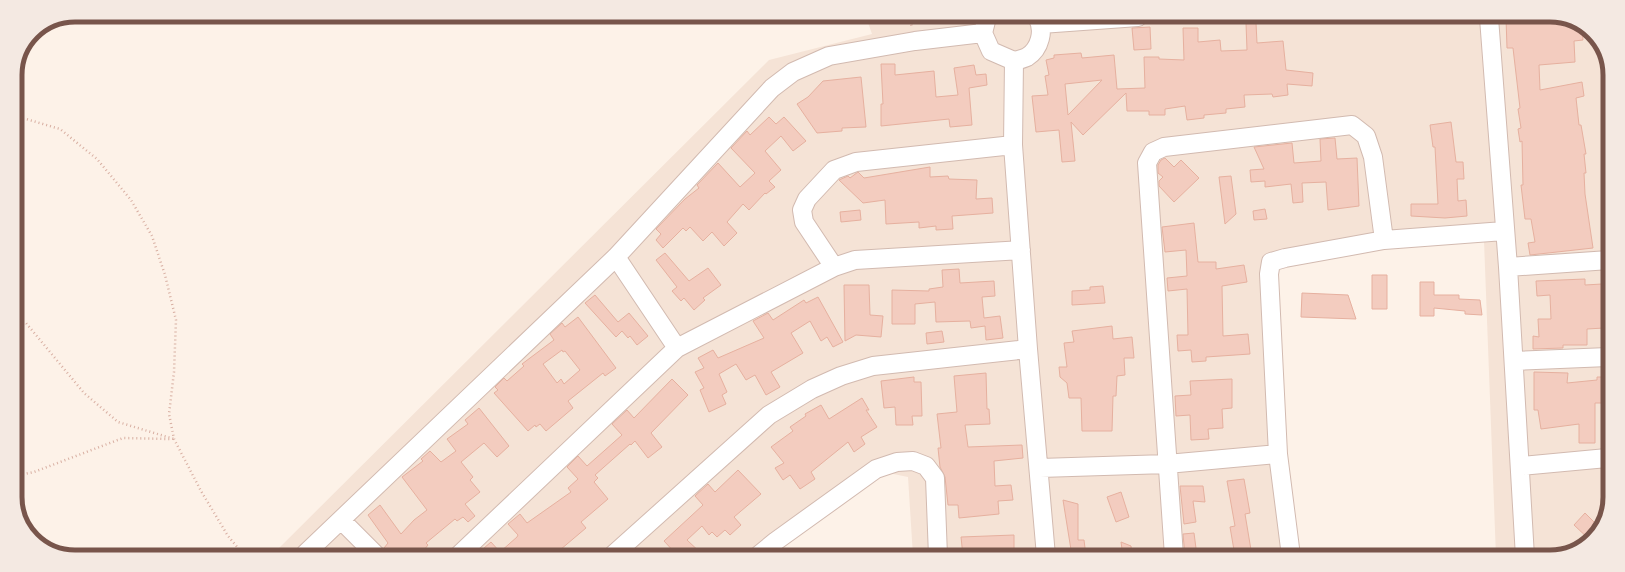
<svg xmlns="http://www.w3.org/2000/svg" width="1625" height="572" font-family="'Open Sans',sans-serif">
<rect width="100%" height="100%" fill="#fdf2e8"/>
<path fill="#f5e3d6" d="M866,17L1569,18L1597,38L1610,71L1607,516L1586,545L1550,557H1496L1484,241L1379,248L1274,266L1282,556H913L908,477L874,470L764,555L273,554L769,60L872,34Z"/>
<path fill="#f3ccbf" stroke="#e6b09f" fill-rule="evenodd" d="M1506,18H1569L1582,28L1583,40L1574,41L1575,62L1539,65L1540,90L1582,82L1584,96L1576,98L1579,125H1581L1586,154H1584L1586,173H1584L1585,194L1593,248L1530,255L1528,243L1535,242L1531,219H1525L1521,185H1523L1522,141L1520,142L1518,129L1521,128L1518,109L1520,108L1513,48H1507Z
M1246,23H1256L1257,43L1283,41L1286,70L1313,73L1312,86L1287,84L1288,95L1273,97L1272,94L1244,95L1245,107L1226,109V113L1204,115V118L1187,120L1185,106L1165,109V115H1149V111H1127L1126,93L1083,135L1071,122L1075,161L1062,162L1059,130L1036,132L1032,96L1048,95L1045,76L1049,75L1046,60L1054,58V55L1081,53L1082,58L1114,55L1117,89L1145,88L1144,57H1159V59L1184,60L1183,28H1198V42L1220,40L1221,51L1247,50ZM1102,80L1070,113L1068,115L1065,84Z
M1150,27L1151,49L1134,50L1132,28Z
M881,64H895V75L934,71L936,97L958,95L954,68L974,65L976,75L986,74L987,85L969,88L972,125L950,127L949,119L881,126V104H883Z
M861,77L866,127L842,128V131L817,133L797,104L808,97L823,81Z
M769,117L776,124L784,117L806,141L793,151L781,136L765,151L781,170L769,181L775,187L766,194L765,193L749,210L743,204L727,222L737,233L724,246L712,232L703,241L690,227L686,231L683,228L663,248L656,240L661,234L656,229L685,199L699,188L697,185L718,163L740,187L755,173L731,148L747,131L750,135Z
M1451,122L1456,162H1463L1464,179H1457L1458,201L1466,200L1467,216L1445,218L1411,216V204H1438L1435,147H1433L1430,125Z
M1335,138L1337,159L1357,158L1359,206L1328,210L1326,182L1302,183L1303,202L1293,203L1291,184L1265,187V181L1251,182L1250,170L1264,169L1254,147L1292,143L1294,163L1321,161L1320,139Z
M1165,158L1174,167L1181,160L1199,178L1174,202L1159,186V181L1163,177L1158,173V165L1161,160Z
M930,167V177L948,176L949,179L977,180L976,199L992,198L993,213L952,216L953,229L936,230V226L919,228V222L886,224L885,200L863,203L839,180L848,176L850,178L858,172L864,178Z
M1231,176L1236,214L1225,224L1219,177Z
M1265,209L1267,219L1254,220L1253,211Z
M860,210L861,220L841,222L840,212Z
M1194,223L1198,262H1216V269L1244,265L1247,282L1222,286L1223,336L1248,334L1250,354L1206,357V361L1192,362L1191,350L1178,351L1177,335H1188L1187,289L1168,291L1167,278L1187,276L1186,250L1165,252L1162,227Z
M665,253L689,281L708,268L721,285L703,298L705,300L694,310L684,298L681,301L672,291L677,287L656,260Z
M959,269L960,283L994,281L995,296L982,297L984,318L1000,316L1003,338L986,340L985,326L971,328L970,321L936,322L935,302L915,304V324H892V290L929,291V289L943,287L942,270Z
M1372,275H1387V309H1372Z
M1585,279V285L1602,284L1604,328L1587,329V345H1563V348L1533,349V336L1539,337L1538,319H1551L1550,295L1537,296L1536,281Z
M1420,282H1434V295H1459V299L1480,300L1482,315L1465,314V311L1434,308V316H1420Z
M844,285H869L870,315L883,316L881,337L856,335L845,341Z
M1103,286L1105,303L1072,305V291L1090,290V287Z
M1302,293L1348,295L1356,319L1301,317Z
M595,295L618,322L629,313L648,336L637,345L630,336L628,338L622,331L616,337L585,303Z
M818,297L843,342L833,347L827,337L821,341L810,321L791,333L803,353L771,372L780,387L766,395L755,375L746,380L736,364L719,374L727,392L722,395L726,404L709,412L700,390L704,388L695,372L704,368L698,358L713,350L718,358L764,338L753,321L768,313L773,320L804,300L806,303Z
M578,317L616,368L605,376L603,373L568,401L573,408L546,431L540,424L536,427L535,425L528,431L494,393L498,390L495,387L504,378L507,381L524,366L522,364L554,340L550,334L562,323L565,327ZM562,350L563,352L565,351L580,370L564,384L561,379L557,383L543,364Z
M1112,326L1113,339L1132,337L1134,358H1124L1125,375L1117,376L1116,396H1113L1112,431H1082L1081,398H1069L1067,383L1060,377L1059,367H1067L1064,343L1074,342L1072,331Z
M942,331L944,342L927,344L926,333Z
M1534,372L1568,373L1567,383L1597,380V377H1608V403H1595V443H1579V424L1541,429L1538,410H1534Z
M986,373L987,409H989L990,424L965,425L968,447L1022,445L1023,458L994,461L995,486L1011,485L1013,500L998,501L999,514L959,518L958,505H948L945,477L940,467L938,448H941L937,414L957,412L954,376Z
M914,377V382H921L922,416H912L913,425H896L895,407L884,408L881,381Z
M672,379L688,395L651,433L662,447L648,458L635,441L631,445L630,444L595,475L598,478L594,482L608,499L581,522L586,528L554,555H476L491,542L500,552L517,537L518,535L508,524L520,514L527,523L571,492L568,488L578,479L567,467L578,456L587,466L622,435L612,424L627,410L634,418Z
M1232,379V408L1222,409L1223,428L1208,429L1209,439L1191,440L1190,415L1176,416L1175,396L1191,395L1190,381Z
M862,398L869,410H866L877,427L861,437L865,444L854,452L848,442L811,472L815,479L800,489L790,475L783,480L775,468L784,463L771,447L793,431L790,427L806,416L805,414L821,405L829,419Z
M479,408L509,446L497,457L484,443L461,462L473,477L470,480L480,492L465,504L475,516L468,522L463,517L457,521L455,519L426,543L428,545L420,555H386L384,548L388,543L368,515L380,505L401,534L414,520L427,510L402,477L423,461L421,459L430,451L441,462L456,451L447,439L468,424L465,420Z
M738,470L761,494L734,517L741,525L730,535L725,530L717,537L712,532L709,535L702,526L687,540L703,555H677L664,541L703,505L695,496L708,484L715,492Z
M1244,479L1250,513L1245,514L1252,556H1235L1230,527L1235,526L1227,481Z
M1180,486H1203L1205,502L1193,501L1196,522L1184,524Z
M1121,492L1129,517L1116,522L1107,497Z
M1063,500L1078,504V540H1084L1086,556H1072Z
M1585,513L1599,527L1590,540L1574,525Z
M1194,533L1197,556H1185L1183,534Z
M1014,535V556H963L961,537Z
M1121,542L1131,546L1132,556H1123Z"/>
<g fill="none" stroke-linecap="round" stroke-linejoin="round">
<defs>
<path id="minor" d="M987,17L983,33L991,51L1014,61C1018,60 1023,59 1027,57C1040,49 1045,30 1037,17
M1489,18L1508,267L1525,557
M1041,24L1138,17
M1014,61L1013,145L1028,349L1046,556
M616,257L677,348
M834,267L804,222L802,210L807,199L834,170L856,162L1013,145
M1508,267L1609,260
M1514,361L1608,357
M1521,466L1607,458
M1040,468L1167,464L1278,454
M341,520L376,555
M305,554L616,257L772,88L793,72L829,56L915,41L983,33
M459,555L677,348L834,267L855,260L1021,250
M613,555L769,415L812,389L841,376L873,366L1028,349
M759,555L776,541L876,469L897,462L913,461L926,466L935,478L938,556
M1174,556L1147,163L1153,152L1164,147L1352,125L1366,136L1373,157L1384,240
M1291,556L1278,454L1269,274L1271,262L1285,258L1384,240L1504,231"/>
</defs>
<use href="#minor" stroke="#d2bab0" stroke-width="20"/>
<path stroke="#d8afa2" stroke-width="2.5" stroke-dasharray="1 3" stroke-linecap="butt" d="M909,17L912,27
M15,119H26L60,129L97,159L131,200L152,236L165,275L176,320L174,372L169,414L174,439L201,491L228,536L243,554
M15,319L26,323L84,393L118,422L174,439
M15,476L34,472L123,438L170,439"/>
<use href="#minor" stroke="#fff" stroke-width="18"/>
</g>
<path d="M0 0H1625V572H0ZM75 22H1550A53 53 0 0 1 1603 75V497A53 53 0 0 1 1550 550H75A53 53 0 0 1 22 497V75A53 53 0 0 1 75 22Z" fill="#f4e9e2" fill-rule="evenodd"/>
<path fill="none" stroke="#78554b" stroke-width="5" d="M75 22H1550A53 53 0 0 1 1603 75V497A53 53 0 0 1 1550 550H75A53 53 0 0 1 22 497V75A53 53 0 0 1 75 22Z"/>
</svg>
